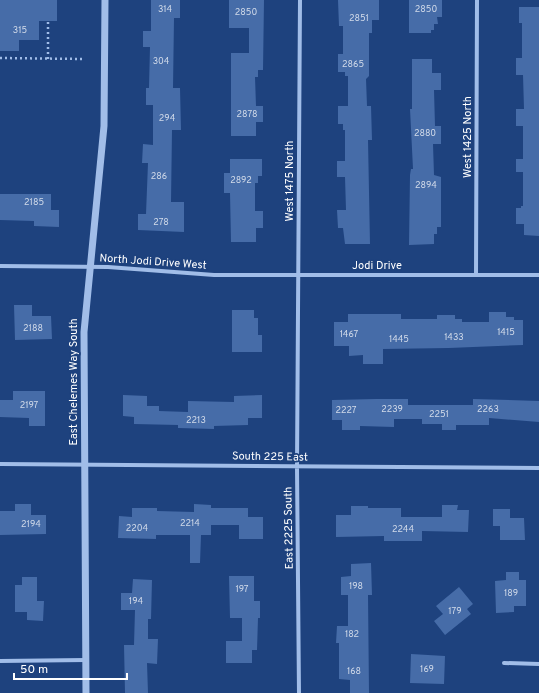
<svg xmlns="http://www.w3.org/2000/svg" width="539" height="693" font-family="Overpass,sans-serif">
<rect width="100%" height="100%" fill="#1e427e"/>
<path fill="#466ca8" d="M0,0H57V21H39V40H19V51H0Z
M151,0H180V18H174L173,88H180L181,130H172L171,202H184V232L138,230V214H146L148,163H142L143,144L153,145V105H146V88H149L150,47H143V31H151Z
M229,0H264L263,70H258V77H255L256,106H263V122H256V136H231V53H249V28H229Z
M338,0H379V20H372V33H369V76L366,79L367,106H371L372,140H368L370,244H345L343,228H338L337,210H346L345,177H337V161H345V130H343V124H338V106H348V76H345V72H338V54H343V26H339Z
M409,0H442V17H437L438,24H434V30H431V33H409Z
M519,7H539V236L524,235V224H516V208H521V206H523V172H516V159H523V126H516V109H524L523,75H516V58H522V23H519Z
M412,59H432V73H441V90H434L435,126H441V144H433L434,175L441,177V227H437V234H434V244L409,245L410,175L411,169H413L410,109H412Z
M230,159H262V176H258V183H255V211H263V228H256V242H231L230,193H224V173H230Z
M0,194H51V210H59V227L34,226V221L0,220Z
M14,305H32V316H51L52,339L15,340Z
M232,310H254V318H258V335H262V352H232Z
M489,312H506V317H514V320H523V345L449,348L383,349V364H363V355L349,356V346H334V322H348V314H401V319H437V315H455V319H462V322H489Z
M13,391H45V426H29V418L0,417V400H13Z
M123,395L147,396V406H159V411L188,412V401L234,402V396L262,395V418H248V425L214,426V429L178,428V425L134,424V417L123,416Z
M376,399H408V405H473V399L539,401V422L489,418V425H456V430H442V424H422V419H394V427L360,426V430H342V420H332V400Z
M15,504H31V515H46V534L0,535V511H15Z
M194,504L211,505V508H248V517H263V539H239V525H211V535H201L200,563H190V535H156V539L118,538L119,516L132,517V508H157V511L194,512Z
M442,505H458L457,510H469L468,532L422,531V541H384V536L336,537V515H351V506H368V508H401V517H442Z
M493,509H510V518H524L525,540H500V526H493Z
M371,563L372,595H368L369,693H350V680L339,679V643H336L337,626H348V595H341V577L351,576V564Z
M506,572H519V580H526V606H514V612L496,613L495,581L506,580Z
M229,576H254V601H260V618H258L257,650H252V663H226V641H242V618H230Z
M22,577H37V601H44L43,621L27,620V612H15V585H22Z
M133,579L152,580L151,619H148V639H158L157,664L147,663L148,693H125L124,645H134L135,610H121V593H132Z
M459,587L473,604L467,609L471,614L445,635L434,621L443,614L436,606Z
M411,654L445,656L444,684L410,683Z"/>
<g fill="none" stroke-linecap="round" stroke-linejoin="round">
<path stroke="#a1bde8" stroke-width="2.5" stroke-dasharray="2 3" stroke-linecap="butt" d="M0,58L83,59
M48,59V21"/>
<path stroke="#a1bde8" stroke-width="4" d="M0,266L108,267L214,275H539
M476,275L477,0
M0,464L539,468
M0,661L86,660
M504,663L539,664
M299,693L297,467L300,0"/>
<path stroke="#a1bde8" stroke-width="7" d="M86,693L84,332L104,126L105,0"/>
</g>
<g text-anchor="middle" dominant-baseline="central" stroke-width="3.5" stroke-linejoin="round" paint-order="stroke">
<g font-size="9" fill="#d1dae9">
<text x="165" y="9">314</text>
<text x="426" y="9">2850</text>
<text x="246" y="12">2850</text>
<text x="359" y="18">2851</text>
<text x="20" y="30">315</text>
<text x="161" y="61">304</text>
<text x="353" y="64">2865</text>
<text x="247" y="114">2878</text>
<text x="167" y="118">294</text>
<text x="425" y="133">2880</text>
<text x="159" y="176">286</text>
<text x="241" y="180">2892</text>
<text x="426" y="185">2894</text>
<text x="34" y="202">2185</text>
<text x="161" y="222">278</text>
<text x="33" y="328">2188</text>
<text x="506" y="332">1415</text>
<text x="349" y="334">1467</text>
<text x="454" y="337">1433</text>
<text x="399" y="339">1445</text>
<text x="29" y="405">2197</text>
<text x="392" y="409">2239</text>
<text x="488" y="409">2263</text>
<text x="346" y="410">2227</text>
<text x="439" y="414">2251</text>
<text x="196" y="420">2213</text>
<text x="190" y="523">2214</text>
<text x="31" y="524">2194</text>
<text x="137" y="528">2204</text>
<text x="403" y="529">2244</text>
<text x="356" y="586">198</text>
<text x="242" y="589">197</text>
<text x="511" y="593">189</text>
<text x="136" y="601">194</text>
<text x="455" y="611">179</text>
<text x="352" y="634">182</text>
<text x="427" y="669">169</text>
<text x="354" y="671">168</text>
</g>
<g font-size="11" fill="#fff" stroke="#1e427e">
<text transform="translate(468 137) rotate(-90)">West 1425 North</text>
<text transform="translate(290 181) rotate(-90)">West 1475 North</text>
<text transform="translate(153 262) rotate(4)">North Jodi Drive West</text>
<text x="377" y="266">Jodi Drive</text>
<text transform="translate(74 382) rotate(-90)">East Chelemes Way South</text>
<text transform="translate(270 457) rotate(1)">South 225 East</text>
<text transform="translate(289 528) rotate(-91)">East 2225 South</text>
</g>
</g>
<path d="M14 673v6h113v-6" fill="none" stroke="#ffffff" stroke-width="2"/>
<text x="20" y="673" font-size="12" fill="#ffffff" stroke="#1e427e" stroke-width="3" paint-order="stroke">50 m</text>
</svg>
